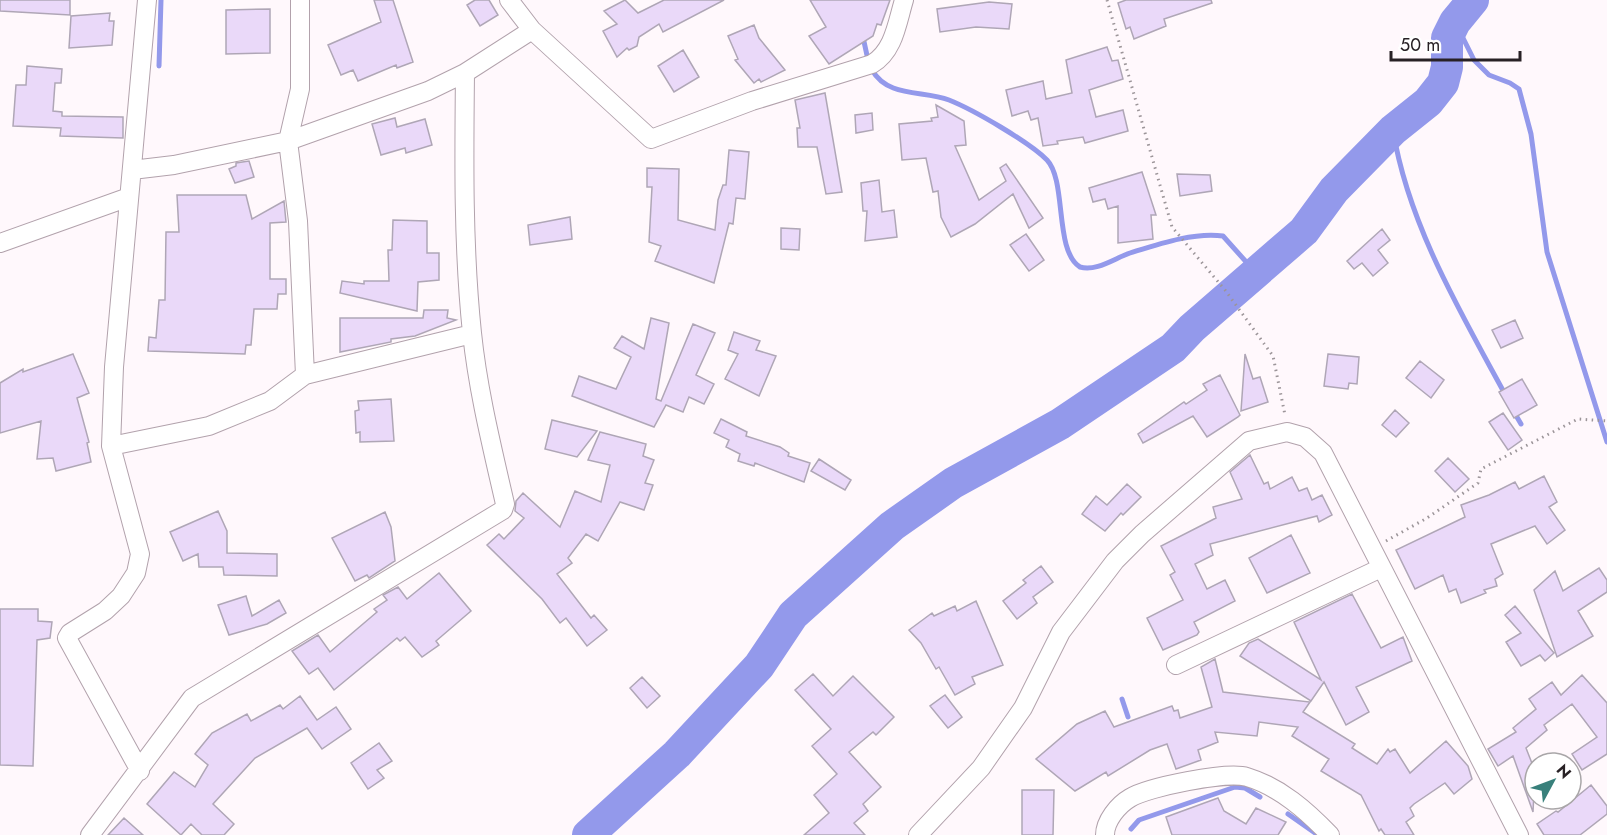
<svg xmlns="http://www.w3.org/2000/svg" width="1607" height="835" font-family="Jost,sans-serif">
<rect width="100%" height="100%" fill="#fff8fc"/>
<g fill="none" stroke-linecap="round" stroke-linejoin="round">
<path stroke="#9399eb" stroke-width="5" d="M1455,22L1474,60L1489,75L1510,83L1519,89L1531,134L1547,252L1607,442
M863,37L868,60
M159,66L161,0
M872,70C888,98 923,90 949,100C974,110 1029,142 1047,160C1067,181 1054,251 1080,267C1096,272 1115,258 1130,253C1159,244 1194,232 1223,236L1257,274
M1393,130C1408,224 1461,313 1506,396
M1514,412L1521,424
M1122,699L1128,717
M1288,814L1318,835
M1131,829L1139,820L1235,787L1245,788L1260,797"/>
<path stroke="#9399eb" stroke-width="32" d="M588,835L677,754L759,666L793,615L892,526L953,483L1060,424L1173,348L1192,328L1304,231L1334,190L1393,130L1428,102L1443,83L1447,67V38L1455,22L1473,0"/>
</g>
<path fill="#ead9f9" stroke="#afa6b6" stroke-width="1.5" d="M0,0H70V15L0,11Z
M374,0H393L413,62L397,68L396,65L358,81L353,70L341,75L328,45L381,22Z
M475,0H489L498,15L480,26L467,5Z
M625,0L638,13L664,0H724L663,32L659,24L639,37L637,46L629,50L627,48L617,57L603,31L617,24L604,11Z
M810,0H890L881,25L877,24L873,36L829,64L809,36L826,27Z
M1126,0H1211L1212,3L1164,19L1166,26L1134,39L1130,27L1126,29L1118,3Z
M989,2L1012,4L1009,29L976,27L940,32L937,9Z
M270,9V53L226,54V10Z
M110,13L109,21H114L112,45L69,48L71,16Z
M754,25L759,38L785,70L761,82L759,79L754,83L735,60L738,59L728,36Z
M1107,47L1112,61L1118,60L1123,79L1089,90L1096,117L1123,110L1128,131L1085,143L1083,137L1057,141L1058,144L1043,146L1038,118L1031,120L1028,111L1012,116L1006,90L1043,81L1046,99L1072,93L1066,60Z
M683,50L699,77L674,92L658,66Z
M27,66L62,69L61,83H55L53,111L62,112V116L123,117V138L60,136L61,128L13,126L16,85H26Z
M825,93L842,192L826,194L817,147H798L797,128H800L795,100Z
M936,105L964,121L966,145L955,146L979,200L1006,181L1000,168L1006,164L1043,218L1029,228L1013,194L975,224L951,237L941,217L938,191L933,192L926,158L902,160L899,124L932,121L931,118L938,117Z
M872,113L873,130L856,133L855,115Z
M395,118L397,127L425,119L432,145L406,153L405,148L381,155L372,124Z
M729,150L749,152L745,199L736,198L733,224L729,223L714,283L655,261L661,246L649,242L652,187H647V168L679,169L678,220L715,230L718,200L723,185H726Z
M249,161L254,177L235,183L229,169L236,166V163Z
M1142,172L1156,215H1151L1153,239L1118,243V206L1108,209L1105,199L1093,202L1089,188Z
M1177,174L1210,175L1212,191L1180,196Z
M879,180L882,212L894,210L897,237L865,241L867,211H863L861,183Z
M177,195H246L252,219L284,201L286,222L270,223V279H286V294H278L277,309H254L251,345H246L245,354L148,351L149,337L156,338L159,300H165L166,232H179Z
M570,217L572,239L530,245L528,225Z
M393,220L427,221V253H439V280L418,282L417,311L340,293L342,281L364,284V281H389L388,250H392Z
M781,228L800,229L799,250L781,249Z
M1382,229L1390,240L1378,250L1388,263L1373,276L1362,263L1354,269L1347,261Z
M1026,234L1044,260L1029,271L1010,245Z
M424,310H448L447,318L456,320L415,336L391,339V342L340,352V318H423Z
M651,318L669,323L656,399L661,401L693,324L715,333L696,375L714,384L704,404L689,397L683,412L666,405L654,427L572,396L579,376L616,389L631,357L614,348L622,336L644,349Z
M1515,320L1523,338L1501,348L1492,330Z
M734,332L760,341L756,350L776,356L759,396L725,379L738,354L728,350Z
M73,354L89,393L77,398L89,442L87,443L91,462L56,471L53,458L37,459L41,421L0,433V383L23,369V372Z
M1245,354L1253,379L1260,377L1268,402L1241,411Z
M1328,354L1359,357L1357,384L1349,383L1348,389L1324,386Z
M1420,361L1444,380L1431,398L1406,378Z
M1220,375L1240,415L1238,417L1207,437L1193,416L1143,443L1138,434L1184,402L1186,404L1207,390L1203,384Z
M1522,379L1537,405L1514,418L1499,392Z
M391,399L394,441L360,442V432L356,433L355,411L359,410L358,401Z
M1395,410L1409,423L1396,437L1382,425Z
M1503,413L1522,440L1508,450L1489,422Z
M721,419L747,432L746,436L780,447L789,453L788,456L810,463L804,482L755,463L754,466L738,461L740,454L726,447L729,440L714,433Z
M552,420L597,431L577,457L545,449Z
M600,432L646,444L643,456L654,460L645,483L653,485L644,510L620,502L598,541L586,534L568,558L572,563L557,574L591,618L594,615L607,630L587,646L566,618L560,623L542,599L487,545L499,534L504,539L524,518L515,511L516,501L523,493L560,527L575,491L601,502L610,465L588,460Z
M1250,455L1264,484L1268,482L1270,489L1292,477L1299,491L1307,488L1312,500L1322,495L1332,515L1319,522L1317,516L1210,544L1213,555L1195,564L1207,589L1225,580L1235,601L1194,622L1199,632L1197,635L1163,650L1147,618L1183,600L1170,575L1175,572L1161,546L1216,518L1213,507L1242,499L1230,472Z
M1448,458L1469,479L1455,492L1435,471Z
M819,459L851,480L845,490L811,471Z
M1544,476L1557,502L1549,507L1565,530L1547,544L1535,526L1491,544L1503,574L1495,579L1497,586L1484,590L1486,593L1461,603L1456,589L1449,592L1443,575L1415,589L1396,550L1465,517L1461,505L1489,495L1515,482L1519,489Z
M1127,484L1141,497L1123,515L1121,513L1105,531L1082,514L1096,496L1107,505Z
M218,511L227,531V553L277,554V576L224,575L223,567H199L198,554L183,561L170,532Z
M385,512L391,527L395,561L369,578L367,575L355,581L332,538Z
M1291,535L1310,573L1267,593L1249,558Z
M1041,566L1053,582L1033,597L1037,603L1017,619L1003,601L1026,583L1023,580Z
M1599,568L1607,580V592L1578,611L1593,636L1557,657L1534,590L1555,571L1563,591Z
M439,573L471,611L436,641L439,645L422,657L405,637L400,641L397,638L334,690L318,668L309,674L292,651L318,635L330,652L377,612L374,609L387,600L383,595L398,587L407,599Z
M1352,594L1381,648L1403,637L1412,661L1356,687L1369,712L1346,725L1324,682L1311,701L1240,656L1249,643L1258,639L1321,680L1294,622Z
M246,596L252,616L279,600L286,613L267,624L229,635L218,605Z
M976,601L1003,665L972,677L975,684L955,695L939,667L936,669L921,643L909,630L932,613L934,616L955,606L957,611Z
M1515,606L1554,653L1545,661L1540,655L1521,666L1506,642L1521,633L1505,615Z
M0,609H38V621L52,622L50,638L37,640L33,766L0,765Z
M1215,659L1223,692L1310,702L1303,712L1355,744L1352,748L1377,764L1388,749L1390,752L1395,749L1410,773L1446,741L1468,766L1472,779L1454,794L1445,783L1414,804L1410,808L1414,816L1406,822L1414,835H1385L1381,829L1379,831L1361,795L1321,771L1329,759L1292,736L1298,727L1259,722L1257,736L1215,732L1218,742L1198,750L1201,760L1176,769L1167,744L1150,750L1108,776L1106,772L1075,791L1036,759L1077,724L1105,711L1114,727L1172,706L1174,711L1178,710L1180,718L1212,707L1201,667Z
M813,674L833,696L853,676L894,717L876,735L873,732L849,752L881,787L863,804L868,811L854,823L865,835H804L829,813L814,795L837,774L812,746L831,729L795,690Z
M1582,675L1607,703V754L1582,770L1572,754L1597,737L1572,704L1544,725L1547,730L1526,748L1535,771L1533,812L1513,756L1498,766L1488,749L1516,732L1513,728L1536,709L1529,699L1552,682L1561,695Z
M642,677L660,696L647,708L630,688Z
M945,695L962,717L948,728L930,706Z
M300,696L317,720L336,707L351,729L322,749L307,728L255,758L213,804L234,824L224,835H202L191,824L181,835L147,804L174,772L195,787L208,765L195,754L212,733L247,714L251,721L280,705L283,709Z
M379,743L392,761L377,770L384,778L368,789L351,763Z
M1591,785L1607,806V814L1580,835H1544L1537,824L1556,811L1558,812Z
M1022,790H1054L1053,835H1022Z
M1218,798L1224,811L1246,824L1256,808L1286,822L1278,835H1172L1166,817Z
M124,818L143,835H108Z"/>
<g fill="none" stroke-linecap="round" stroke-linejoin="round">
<defs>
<path id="minor" d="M509,0L532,30L651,139L752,101L872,64C894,51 897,23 904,0
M132,170L174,165L288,141L428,91L465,73L532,30
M0,243L129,197
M305,375L472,334
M111,446L209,426L270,401L305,375L298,221L288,141L300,89V0
M1176,665L1381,568
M140,771L67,638L70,633L105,611L121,596L136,573L140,554L111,446L114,367L147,0
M90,835L192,698L503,510L505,504C492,447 478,391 472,333C463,247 464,160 465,73
M918,835L981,768L1023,708L1061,632L1115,561L1142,534L1249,441L1287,432L1305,437L1323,453L1519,835
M1105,835C1105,821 1118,805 1130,798C1148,787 1227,771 1247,777C1280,787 1307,811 1330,835"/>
</defs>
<use href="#minor" stroke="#b2a2ac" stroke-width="20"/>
<path stroke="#9c9599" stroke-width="3" stroke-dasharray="1.5 4.5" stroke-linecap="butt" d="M1107,0L1172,227L1225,290L1273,356L1285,415
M1386,541L1427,518L1478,483L1481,469L1578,419L1607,421"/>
<use href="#minor" stroke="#fff" stroke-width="18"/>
</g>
<g transform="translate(1553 781) rotate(49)"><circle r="28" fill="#ffffff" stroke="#a9a6a8" stroke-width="1.5"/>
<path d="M0-4.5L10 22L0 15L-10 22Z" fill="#38807b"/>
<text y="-9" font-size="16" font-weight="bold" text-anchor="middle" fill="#282125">N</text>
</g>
<path d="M1391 51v9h129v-9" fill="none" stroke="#282125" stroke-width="3"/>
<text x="1400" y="51" font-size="18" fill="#282125" stroke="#ffffff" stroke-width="4.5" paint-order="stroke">50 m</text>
</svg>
